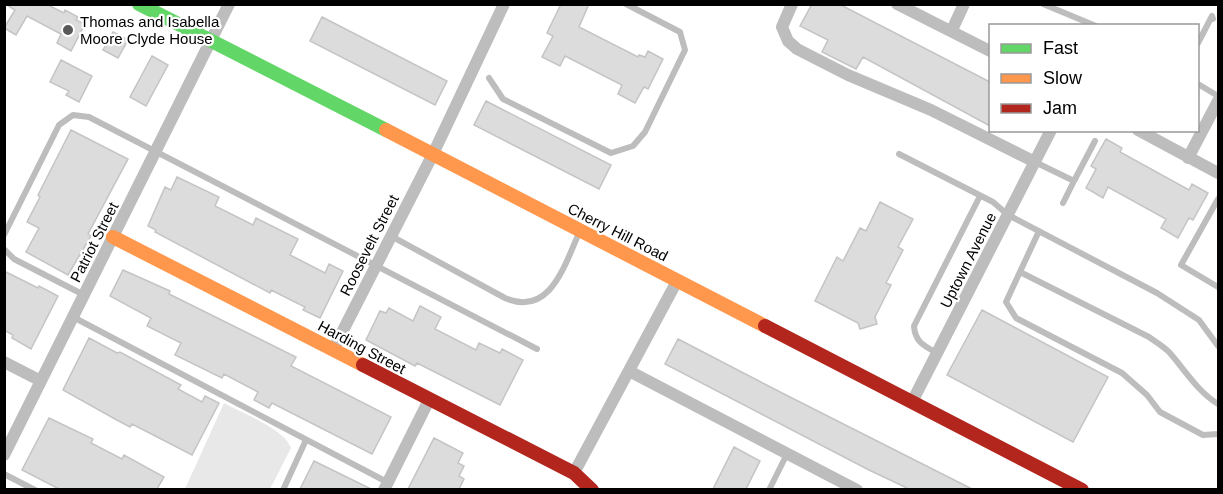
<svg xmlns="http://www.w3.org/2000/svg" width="1223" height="494" font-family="Helvetica,sans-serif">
<rect width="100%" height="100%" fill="#fff"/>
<path fill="#e8e8e8" d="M224,403C242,413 285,429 291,448L270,489H185Z"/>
<path fill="#dcdcdc" stroke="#c4c4c4" stroke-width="1.5" d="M5,4H46L64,13L65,10L78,17L76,20L85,24L71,51L57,43L61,34L27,16L16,35L4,28L15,10Z
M561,4H589L579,27L638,57L639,55L645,57L648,51L663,59L648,89L644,87L635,103L618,94L622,85L565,56L560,66L542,57L553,36L547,33Z
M812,4H839L990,82V126L863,57L856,69L822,52L828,40L800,26Z
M322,17L447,81L435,105L310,41Z
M113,32L128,40L118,58L103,50Z
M152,56L168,65L146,106L130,97Z
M61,60L92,76L79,102L66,95L69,91L50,82Z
M486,101L611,165L599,189L474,125Z
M71,130L128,159L88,234L91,236L68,275L26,252L39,228L27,222L40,197L38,195Z
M1106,139L1122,148L1120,152L1189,190L1192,184L1208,193L1193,220L1189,218L1178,238L1161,228L1166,219L1108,187L1103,198L1086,188L1096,169L1091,166Z
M177,177L219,197L215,206L253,225L256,218L298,239L290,255L325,273L329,264L343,271L320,318L303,310L305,307L271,290L270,293L155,232L156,230L148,226L165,187L171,190Z
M880,202L913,219L898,247L903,250L886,283L891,285L875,317L877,324L860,329L858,323L815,301L837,257L843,261L860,228L866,231Z
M123,270L170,291L169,294L296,357L291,366L391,417L372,454L272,403L269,408L254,400L258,392L224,374L222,378L175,355L181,343L147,326L151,318L110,296Z
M4,271L38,288L39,286L58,296L31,349L12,338L13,335L4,330Z
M420,306L441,317L435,329L476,350L479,343L500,353L502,349L523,360L500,405L417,363L415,366L366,340L380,311L386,313L389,308L413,321Z
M982,310L1108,377L1073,442L947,375Z
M89,338L117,353L120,352L181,385L178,389L202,402L205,396L219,403L192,455L132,424L130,427L115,419L63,390Z
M678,339L786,395L972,489H909L869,470L665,364Z
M49,418L93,439L91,443L122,459L124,455L164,477L157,489H59L22,470Z
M434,438L463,453L458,463L464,466L459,476L464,479L459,489H408Z
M734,447L760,461L746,489H713Z
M314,461L371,489H300Z"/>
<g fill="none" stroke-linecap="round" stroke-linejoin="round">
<path stroke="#bdbdbd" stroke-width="6" d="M1043,4L1096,26
M1198,43L1212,16L1213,19
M489,78L503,99L611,153L633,146L645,132L685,50L680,32L626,4
M1198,84L1218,96
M899,154L993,202L1008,215L1157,293L1199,320L1218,346
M1035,162L1074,181L1095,141
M1218,199L1181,265L1218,287
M1063,203L1074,181
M1039,231L1006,302L1016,318L1122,373L1147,395L1160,412L1203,435L1218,434
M4,235L59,125L73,115L89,117L537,349
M391,236L505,298C551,318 565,263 580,231
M4,249L14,259L84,295
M1020,272L1149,337C1156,342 1163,346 1169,352C1185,370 1197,391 1218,404
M73,317L387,482
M937,353C924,346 915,342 914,326L980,196
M4,474L35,490
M283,490L306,440
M769,490L787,454"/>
<path stroke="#bdbdbd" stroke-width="12" d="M792,4L782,27L788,41L797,49L848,75L931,110L1035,162
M897,4L990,51
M952,30L964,4
M1138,130L1218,173
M1188,158L1218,101
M333,350L433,154L504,4
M4,362L41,381
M629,371L857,490
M912,402L1051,130
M4,455L229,4
M574,473L677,281
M384,490L429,400"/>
<path stroke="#63d668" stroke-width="14" d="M139,4L386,130"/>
<path stroke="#ff974d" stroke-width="14" d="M386,130L765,326
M113,237L363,365"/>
<path stroke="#b3261e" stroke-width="14" d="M765,326L1082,490
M363,365L574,473L592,490"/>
</g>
<circle fill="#595959" stroke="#fff" stroke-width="2" cx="68" cy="30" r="6"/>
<g text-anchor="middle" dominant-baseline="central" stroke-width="4.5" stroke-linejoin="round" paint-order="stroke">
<g font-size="15" fill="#000" stroke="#fff" text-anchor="start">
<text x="80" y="21">Thomas and Isabella<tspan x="80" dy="17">Moore Clyde House</tspan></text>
</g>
<g font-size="15" fill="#000" stroke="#fff">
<text transform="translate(618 232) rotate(27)">Cherry Hill Road</text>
<text transform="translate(94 242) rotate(-63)">Patriot Street</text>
<text transform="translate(369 245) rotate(-63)">Roosevelt Street</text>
<text transform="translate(968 260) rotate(-63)">Uptown Avenue</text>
<text transform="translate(362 347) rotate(28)">Harding Street</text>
</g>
</g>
<rect width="1223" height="494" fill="none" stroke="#000000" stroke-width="12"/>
<rect x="989" y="24" width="210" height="108" fill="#ffffff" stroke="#999999" stroke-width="1.5"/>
<rect x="1001" y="44" width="30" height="9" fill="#63d668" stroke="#999999" stroke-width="1.5"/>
<text x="1043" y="54" font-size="18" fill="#000000">Fast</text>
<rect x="1001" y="74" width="30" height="9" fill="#ff974d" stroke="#999999" stroke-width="1.5"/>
<text x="1043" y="84" font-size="18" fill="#000000">Slow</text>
<rect x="1001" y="104" width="30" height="9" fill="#b3261e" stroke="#999999" stroke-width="1.5"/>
<text x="1043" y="114" font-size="18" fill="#000000">Jam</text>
</svg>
